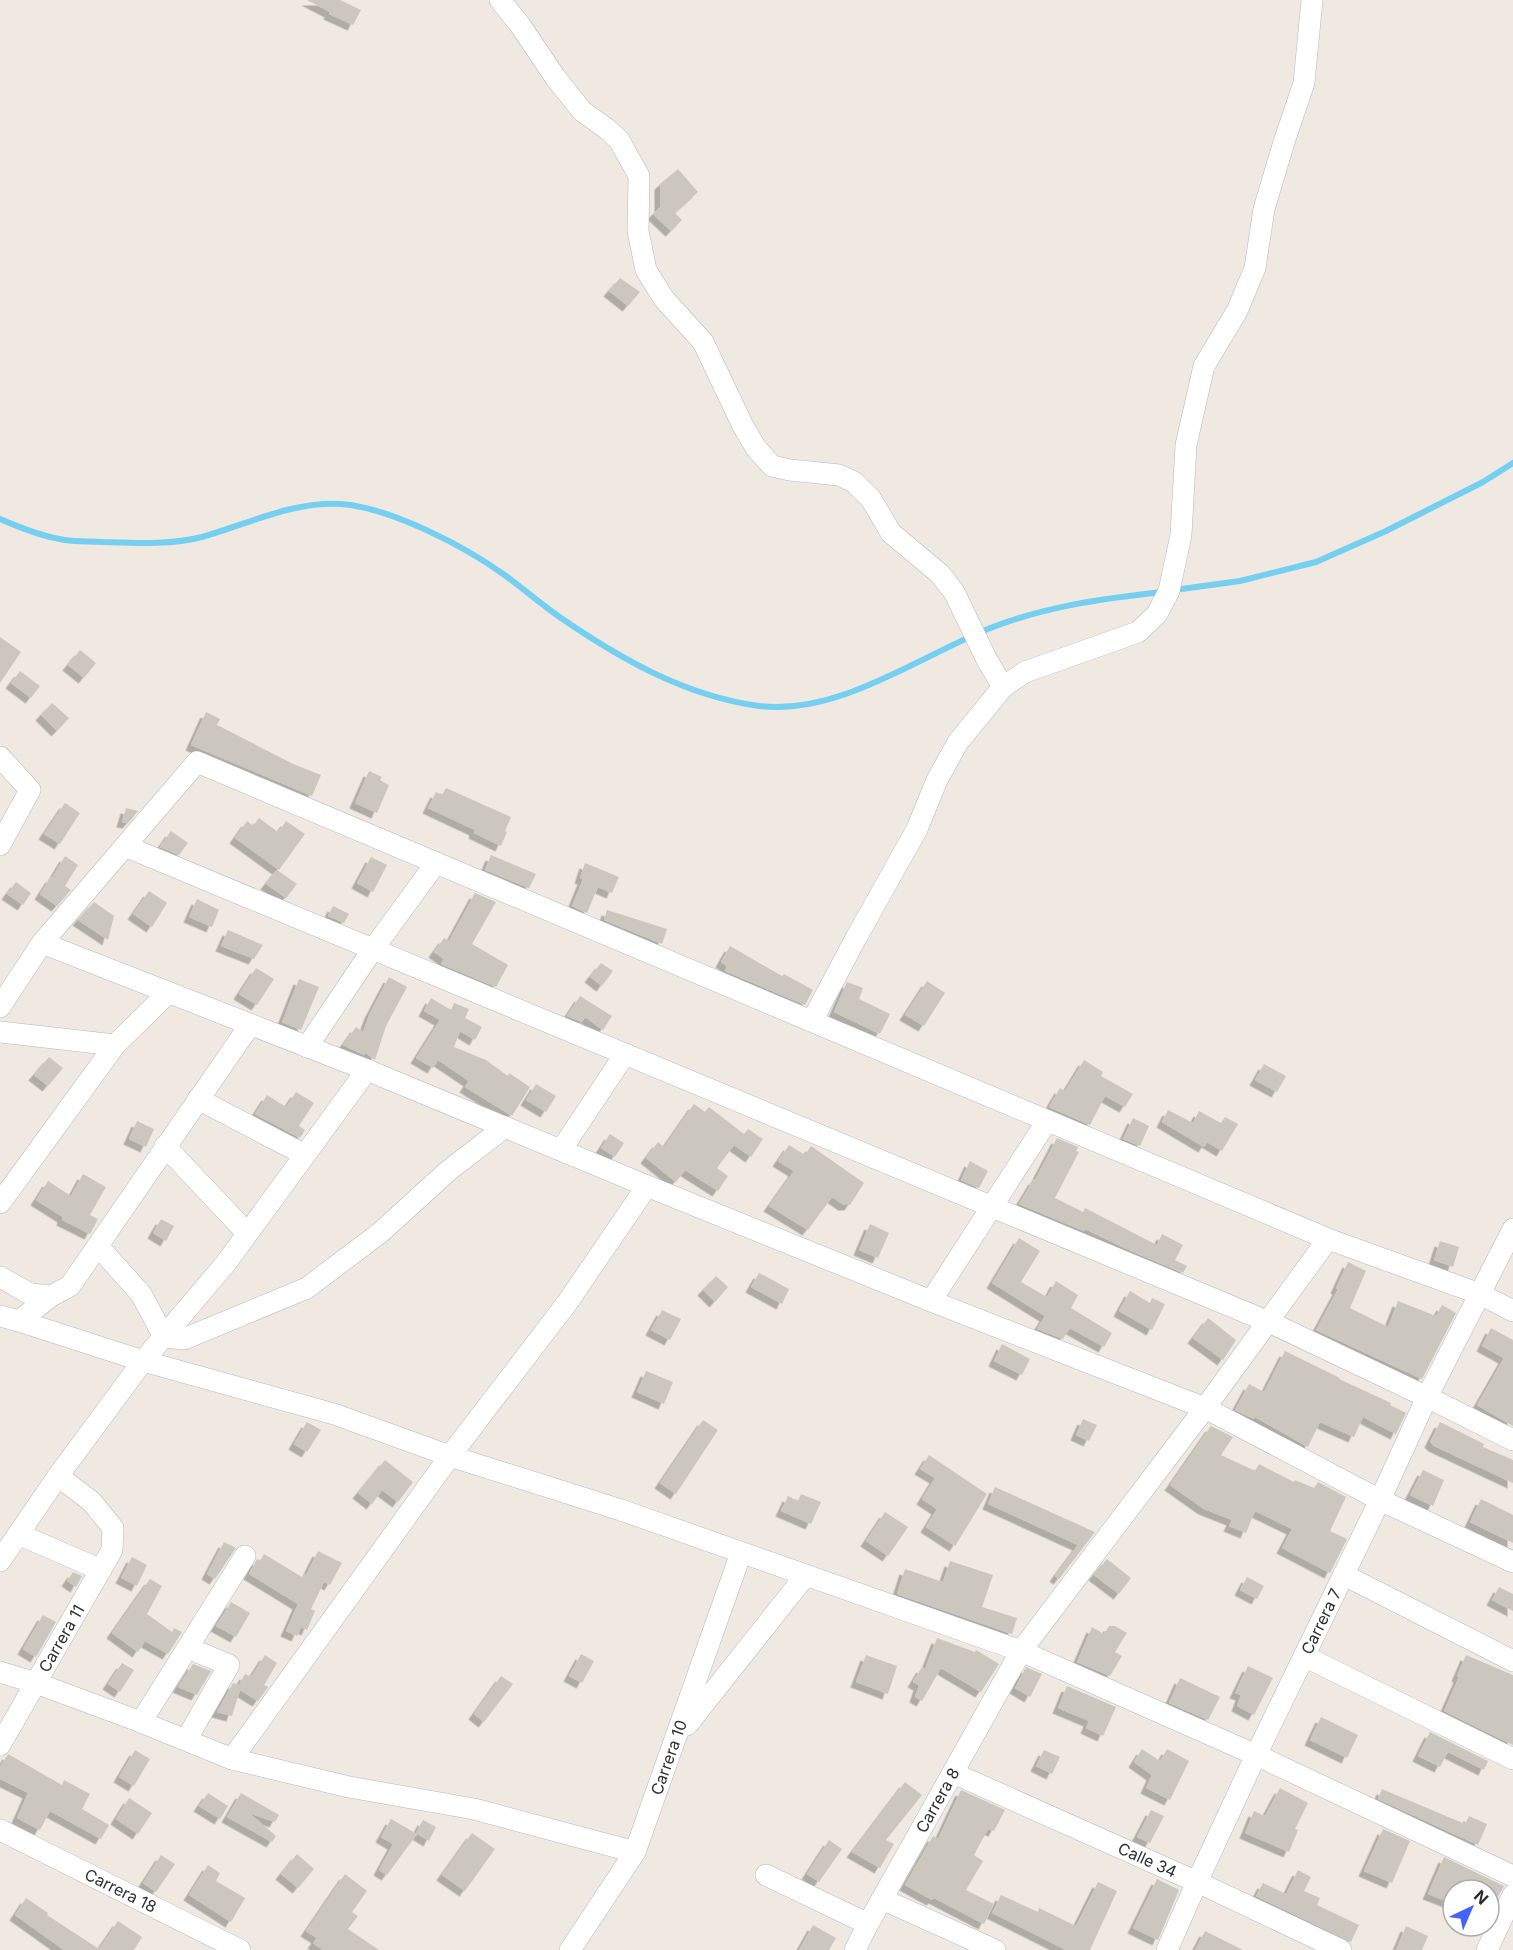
<svg xmlns="http://www.w3.org/2000/svg" width="1513" height="1950" font-family="Inter,sans-serif">
<defs>
<filter id="shadow"><feDropShadow dx="-5.5" dy="5.5" stdDeviation="0" flood-color="#0004"/></filter>
</defs>
<rect width="100%" height="100%" fill="#efe9e1"/>
<g fill="none" stroke-linecap="round" stroke-linejoin="round">
<path stroke="#75cff0" stroke-width="6" d="M0,519C21,528 43,537 65,540C77,542 90,541 103,542C135,543 171,545 202,537C248,524 293,501 341,504C392,508 466,547 506,576C525,590 542,605 561,618C621,659 685,696 759,706C839,716 921,655 993,627C1048,606 1105,598 1164,592
M1174,590L1240,581L1316,562L1386,531L1483,482L1513,463"/>
</g>
<path fill="#cbc7bf" filter="url(#shadow)" d="M307,0H340L361,10L353,25L329,14L330,12Z
M678,169L698,192L675,213L682,220L671,231L653,214L660,207V184Z
M620,278L640,292L628,306L609,291Z
M0,637L21,652L0,683Z
M80,650L96,663L84,678L68,665Z
M20,671L40,686L31,698L11,683Z
M52,703L69,718L57,731L41,715Z
M206,712L220,719L217,725L293,764L321,775L312,796L191,745Z
M369,771L382,777L380,780L389,785L377,813L355,803Z
M446,788L511,817L505,831L507,832L501,846L474,833L475,830L428,808L436,792L442,795Z
M65,803L80,813L60,844L44,834Z
M126,808L138,811L128,823L122,822Z
M259,818L278,832L286,821L305,834L279,870L235,838L247,821L253,826Z
M171,831L188,843L179,855L160,847Z
M491,855L536,874L529,888L485,870Z
M65,856L78,865L65,886L71,890L57,906L40,894L51,877L52,878Z
M371,857L387,865L373,892L357,883Z
M585,863L619,877L612,893L598,887L587,913L572,906L583,879L580,878Z
M277,870L297,884L286,898L266,884Z
M16,882L31,893L23,905L7,894Z
M149,891L167,903L152,927L133,914Z
M475,893L496,902L472,944L508,965L496,987L441,964L444,959L434,952L444,938L449,941Z
M197,899L219,910L212,927L189,917Z
M94,902L114,916L108,940L78,920Z
M333,906L349,914L344,923L328,916Z
M607,910L667,929L662,944L604,920Z
M228,930L263,945L254,959L221,946Z
M730,946L782,976L784,974L813,990L805,1005L725,971L727,966L721,962Z
M601,963L613,971L602,986L590,977Z
M256,968L274,979L257,1005L239,994Z
M389,977L407,987L386,1026L375,1060L366,1053L364,1055L343,1045L356,1027L363,1032L370,1013Z
M299,979L319,987L301,1030L282,1022Z
M927,981L945,993L924,1026L905,1015Z
M847,982L863,988L859,999L890,1014L880,1034L834,1012Z
M580,996L612,1016L603,1030L585,1017L582,1022L567,1016Z
M431,998L451,1010L454,1003L469,1009L465,1018L482,1027L475,1040L460,1031L454,1047L486,1060L508,1076L509,1073L530,1087L512,1116L465,1087L469,1081L438,1060L433,1068L416,1058L440,1020L424,1011Z
M49,1057L63,1068L48,1086L34,1075Z
M1084,1060L1103,1072L1101,1076L1133,1094L1125,1107L1105,1096L1090,1125L1049,1107L1060,1088L1065,1091Z
M1264,1064L1286,1076L1277,1092L1255,1080Z
M536,1084L556,1096L546,1112L526,1100Z
M296,1092L314,1103L299,1126L305,1130L300,1138L255,1114L267,1095L286,1107Z
M694,1104L705,1112L709,1107L744,1134L748,1129L763,1139L751,1157L734,1145L717,1168L728,1176L718,1191L685,1170L676,1182L646,1158L658,1142L664,1147Z
M1168,1110L1193,1123L1199,1111L1221,1123L1225,1117L1238,1124L1222,1151L1207,1142L1204,1147L1162,1122Z
M1133,1118L1149,1126L1140,1146L1123,1139Z
M137,1121L154,1129L146,1147L129,1139Z
M610,1134L624,1143L615,1157L601,1148Z
M1057,1138L1078,1147L1076,1151L1079,1152L1055,1198L1083,1212L1085,1208L1157,1245L1162,1234L1183,1245L1175,1260L1187,1266L1183,1273L1129,1250L1085,1229L1084,1231L1019,1204L1034,1179L1035,1180Z
M789,1145L805,1155L811,1146L864,1183L850,1205H844L832,1197L808,1230L769,1206L794,1171L778,1161Z
M970,1161L988,1171L979,1188L961,1180Z
M83,1174L106,1187L90,1215L98,1219L90,1234L62,1220L63,1217L36,1200L48,1181L71,1196Z
M161,1219L174,1226L166,1241L153,1233Z
M870,1224L889,1233L878,1258L859,1250Z
M1019,1238L1040,1251L1021,1282L1047,1297L1056,1281L1078,1295L1071,1308L1112,1333L1104,1347L1070,1328L1063,1339L1037,1329L1045,1316L992,1283Z
M1440,1241L1459,1247L1453,1267L1434,1260Z
M1348,1262L1366,1271L1350,1308L1388,1327L1398,1301L1436,1316L1442,1305L1456,1313L1422,1379L1316,1330L1338,1289L1336,1288Z
M759,1273L789,1289L782,1304L751,1287Z
M716,1276L728,1287L715,1302L703,1290Z
M1130,1291L1150,1303L1152,1298L1165,1304L1152,1330L1119,1311Z
M662,1310L681,1319L670,1340L651,1330Z
M1208,1318L1236,1340L1223,1360L1193,1338Z
M1491,1328L1513,1340V1426L1477,1405L1504,1358L1482,1346Z
M1002,1344L1030,1359L1022,1375L994,1361Z
M1285,1351L1340,1378L1339,1379L1391,1403L1390,1405L1406,1413L1396,1434L1363,1417L1354,1437L1320,1422L1308,1447L1255,1417L1254,1419L1235,1410L1249,1384L1264,1392Z
M646,1371L673,1382L664,1404L637,1392Z
M1083,1419L1097,1425L1089,1441L1076,1435Z
M703,1420L718,1430L676,1494L660,1483Z
M307,1422L321,1430L307,1452L294,1444Z
M1440,1422L1484,1444L1483,1447L1513,1460V1483L1434,1446L1430,1442Z
M1211,1426L1233,1437L1221,1455L1255,1471L1259,1464L1294,1482L1295,1480L1314,1488L1318,1482L1346,1497L1330,1531L1347,1539L1330,1573L1282,1548L1292,1529L1255,1511L1246,1533L1229,1526L1232,1520L1204,1509L1170,1485Z
M929,1455L987,1494L955,1546L926,1527L937,1509L922,1499L935,1478L920,1469Z
M385,1460L413,1482L398,1502L382,1490L372,1504L358,1493Z
M1423,1470L1444,1480L1433,1506L1410,1495Z
M995,1487L1095,1532L1059,1579L1055,1576L1078,1545L988,1504Z
M801,1494L821,1502L811,1524L781,1511L788,1496L798,1501Z
M1481,1499L1513,1515V1543L1470,1522Z
M885,1512L908,1527L888,1556L866,1541Z
M224,1542L236,1548L215,1579L207,1574Z
M318,1551L342,1563L330,1585L324,1582L311,1609L315,1611L307,1630L301,1627L297,1636L286,1631L298,1604L249,1574L257,1559L260,1561L264,1554L302,1577L304,1573L306,1575Z
M132,1557L147,1565L137,1586L121,1578Z
M1107,1559L1131,1578L1119,1594L1094,1575Z
M950,1561L993,1575L982,1607L1017,1618L1012,1634L897,1594L905,1569L943,1582Z
M73,1572L82,1576L76,1587L67,1581Z
M1247,1577L1264,1586L1257,1599L1240,1590Z
M150,1579L162,1586L147,1614L172,1632L174,1628L182,1632L168,1654L145,1641L138,1652L112,1633Z
M1499,1587L1513,1594V1611L1492,1600Z
M231,1602L250,1613L236,1637L216,1626Z
M43,1615L56,1622L36,1657L23,1649Z
M1109,1626H1115L1127,1633L1115,1652L1122,1656L1110,1676L1077,1662L1092,1627L1104,1634Z
M937,1638L975,1652L976,1650L999,1664L981,1692L941,1668L922,1701L915,1697L919,1685L913,1682L922,1667L925,1669Z
M581,1654L594,1661L582,1683L569,1676Z
M265,1655L277,1663L264,1685L268,1687L258,1701L240,1690L232,1716L217,1712L233,1683L239,1685L245,1674L251,1677Z
M866,1655L897,1666L888,1694L856,1682Z
M1466,1655L1513,1675V1745L1444,1711L1459,1677L1457,1676Z
M122,1663L134,1670L120,1692L108,1684Z
M193,1664L211,1671L197,1695L178,1687Z
M1248,1666L1273,1678L1254,1715L1237,1706L1241,1695L1235,1693Z
M1026,1667L1042,1674L1030,1697L1015,1688Z
M501,1676L513,1684L484,1722L474,1714Z
M1180,1678L1220,1697L1208,1720L1169,1703Z
M1067,1686L1116,1707L1103,1736L1086,1728L1089,1721L1058,1708Z
M1321,1717L1358,1735L1347,1758L1310,1740Z
M1430,1732L1488,1761L1484,1770L1448,1752L1440,1767L1418,1756Z
M1142,1749L1160,1761L1167,1749L1189,1761L1170,1800L1146,1788L1152,1775L1134,1762Z
M135,1750L150,1759L134,1786L119,1777Z
M1044,1750L1060,1757L1052,1774L1036,1766Z
M8,1754L62,1785L64,1780L90,1794L82,1809L109,1825L101,1839L50,1811L40,1830L17,1818L28,1793L0,1779V1767Z
M905,1782L922,1795L886,1840L894,1844L880,1868L852,1852Z
M1280,1788L1308,1803L1295,1829L1298,1830L1289,1852L1245,1833L1254,1811L1265,1816Z
M1382,1789L1465,1824L1469,1816L1487,1824L1478,1845L1378,1799Z
M961,1790L1005,1810L994,1831L988,1829L974,1855L983,1861L966,1890L994,1904L984,1924L934,1898L932,1900L905,1885L933,1836L938,1839Z
M208,1793L228,1806L220,1819L199,1806Z
M241,1793L279,1815L275,1822L249,1813L276,1836L272,1842L227,1817Z
M129,1798L152,1813L138,1834L116,1819Z
M1151,1810L1164,1816L1150,1843L1137,1837Z
M391,1819L417,1834L387,1875L379,1870L393,1844L381,1837Z
M423,1820L436,1827L429,1841L416,1833Z
M1383,1829L1410,1841L1392,1883L1364,1871Z
M472,1833L495,1849L465,1891L442,1875Z
M829,1840L842,1849L819,1882L807,1874Z
M297,1854L314,1869L298,1888L281,1874Z
M161,1855L175,1864L156,1892L143,1883Z
M1444,1857L1504,1886L1495,1902L1489,1899V1890H1453L1449,1902L1428,1894Z
M208,1865L220,1873L216,1881L245,1898L231,1922L189,1895Z
M1298,1870L1311,1877L1304,1891L1320,1898L1317,1905L1359,1925L1351,1942L1256,1896L1263,1883L1286,1894Z
M345,1874L367,1891L352,1912L358,1916L348,1929L379,1950H323L313,1943L317,1938L306,1931Z
M1157,1879L1179,1890L1158,1940L1133,1928Z
M1098,1882L1117,1891L1090,1950H1066L992,1913L1001,1895L1038,1912L1039,1908L1076,1926Z
M26,1898L48,1913L47,1915L99,1949L118,1921L142,1937L134,1950H64L15,1915Z
M813,1925L836,1938L829,1950H799Z
M1406,1926L1428,1936L1422,1950H1396Z
M1205,1931L1243,1950H1195Z"/>
<g fill="none" stroke-linecap="round" stroke-linejoin="round">
<defs>
<g id="street">
<path d="M500,0L520,25L555,77L582,111L607,129L619,140L639,176L638,231L646,270L664,299L703,342L743,426L756,448L772,466L790,470L839,475L854,482L871,499L891,533L940,574L954,592L987,660L1003,687"/>
<path d="M0,757L30,790L0,845"/>
<path d="M125,846L1269,1322L1427,1397L1513,1440"/>
<path d="M42,943L367,1070L647,1186L931,1301L1205,1408L1380,1500L1513,1562"/>
<path d="M0,1007L42,943L197,762L1328,1239L1480,1294L1513,1311"/>
<path d="M812,1021L856,938L917,829L937,780L958,742L981,714L1003,687L1025,672L1138,632L1157,614L1169,591L1181,535L1186,445L1204,366L1237,311L1255,268L1264,209L1284,142L1304,83L1312,0"/>
<path d="M0,1032L115,1045"/>
<path d="M307,1047L373,949L436,863"/>
<path d="M198,1099L305,1155"/>
<path d="M165,1146L247,1233"/>
<path d="M561,1150L625,1054"/>
<path d="M0,1203L115,1045L168,993"/>
<path d="M98,1246L141,1294L164,1337L184,1339L307,1288L381,1232L448,1171L505,1127"/>
<path d="M0,1277L30,1294L51,1296"/>
<path d="M931,1301L1047,1121"/>
<path d="M0,1316L19,1321L143,1361L334,1414L450,1456L621,1510L1021,1651L1256,1755L1513,1876"/>
<path d="M19,1321L51,1296L70,1286L250,1025"/>
<path d="M18,1534L101,1570"/>
<path d="M0,1561L58,1476L143,1361L226,1263L367,1070"/>
<path d="M1344,1575L1513,1661"/>
<path d="M1304,1656L1513,1759"/>
<path d="M0,1672L36,1683L141,1722L232,1759L349,1787L474,1809L635,1852"/>
<path d="M141,1722L245,1556"/>
<path d="M687,1725L806,1575"/>
<path d="M186,1740L229,1665L188,1648"/>
<path id="s1" d="M0,1745L112,1550L113,1528L92,1502L58,1476"/>
<path d="M232,1759L450,1456L567,1303L647,1186"/>
<path id="s2" d="M953,1773L1197,1882L1341,1950"/>
<path id="s3" d="M0,1830L240,1950"/>
<path d="M766,1875L868,1924"/>
<path d="M882,1899L995,1950"/>
<path id="s4" d="M570,1950L635,1852L741,1553"/>
<path id="s5" d="M855,1950L868,1924L1021,1651L1205,1408L1328,1239"/>
<path id="s6" d="M1167,1950L1197,1882L1256,1755L1380,1500L1427,1397L1513,1229"/>
<path d="M1487,1950L1513,1895"/>
</g>
</defs>
<use href="#street" stroke="#b4b7c1" stroke-width="22"/>
<use href="#street" stroke="#fff" stroke-width="21"/>
</g>
<g text-anchor="middle" dominant-baseline="central" stroke-width="4.5" stroke-linejoin="round" paint-order="stroke">
<g font-size="16" fill="#2e2e2e" stroke="#fff">
<text stroke="none"><textPath href="#s6" startOffset="363">Carrera 7</textPath></text>
<text stroke="none"><textPath href="#s1" startOffset="123">Carrera 11</textPath></text>
<text stroke="none"><textPath href="#s4" startOffset="218">Carrera 10</textPath></text>
<text stroke="none"><textPath href="#s5" startOffset="171">Carrera 8</textPath></text>
<text stroke="none"><textPath href="#s2" startOffset="213">Calle 34</textPath></text>
<text stroke="none"><textPath href="#s3" startOffset="135">Carrera 18</textPath></text>
</g>
</g>
<g transform="translate(1471 1908) rotate(44)"><circle r="28" fill="#ffffff" stroke="#ababab" stroke-width="1.5"/>
<path d="M0-4.5L10 22L0 15L-10 22Z" fill="#4264fb"/>
<text y="-9" font-size="16" font-weight="bold" text-anchor="middle" fill="#2e2e2e">N</text>
</g>
</svg>
